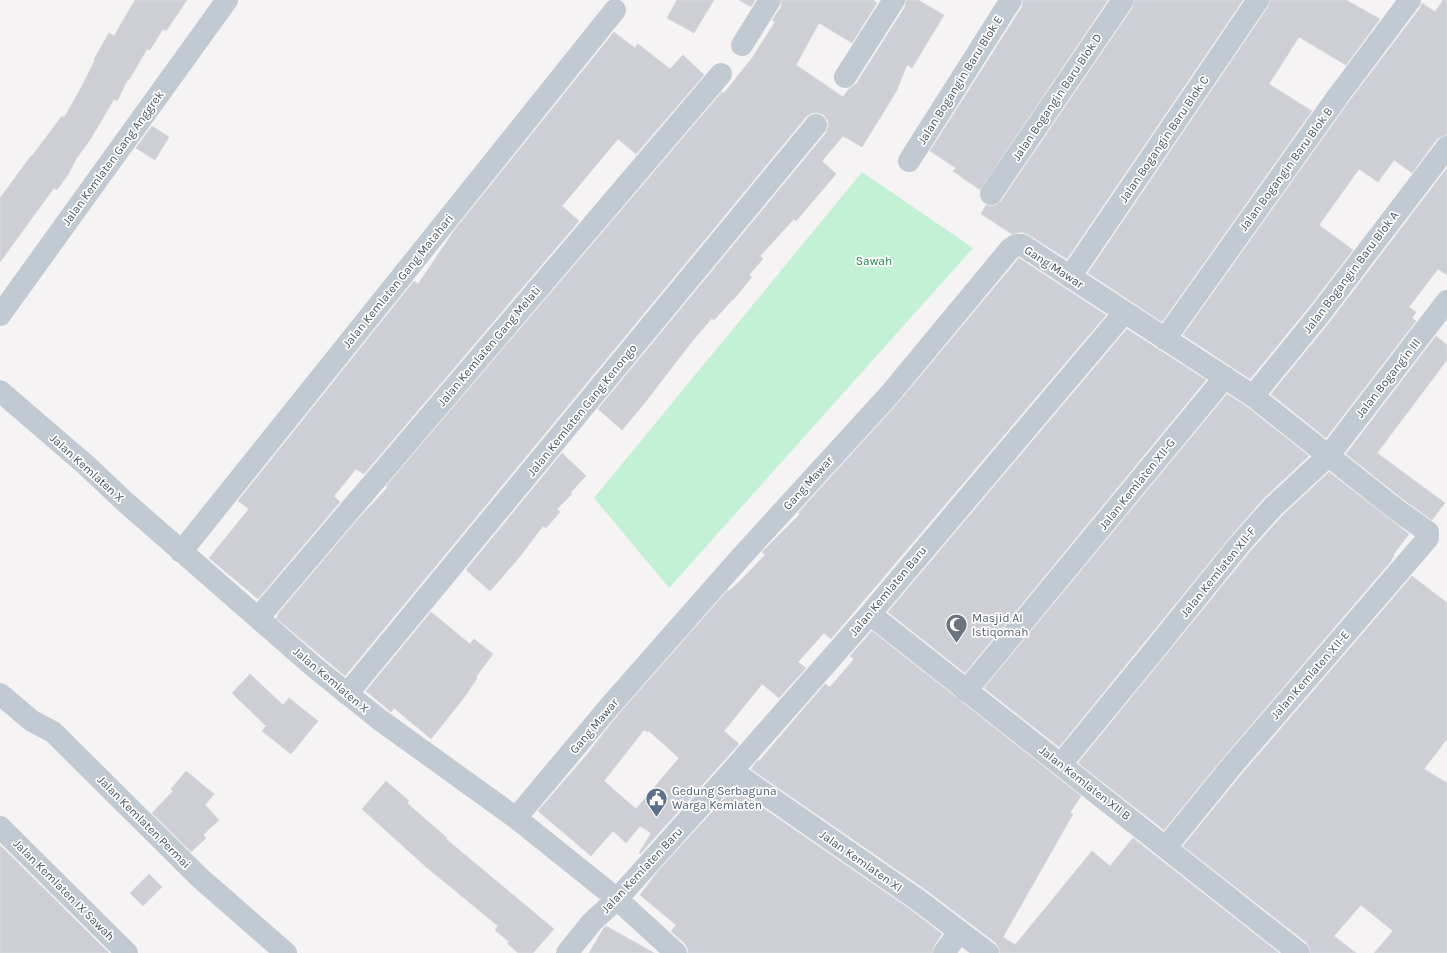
<svg xmlns="http://www.w3.org/2000/svg" width="1447" height="953" font-family="Karla,sans-serif">
<rect width="100%" height="100%" fill="#f5f3f3"/>
<path fill="#c3f1d5" d="M862,172L973,248L669,588L594,498Z"/>
<path fill="#cdcfd5" stroke="#d7d9de" fill-rule="evenodd" d="M135,0H187L166,31L163,29L150,50L147,49L129,80L128,79L117,101L114,99L90,140L76,159L69,173L57,190L54,188L0,262V198L31,156H32L62,116L64,118L81,88L95,60L94,59L109,33L114,36Z
M677,0H714L694,33L667,18Z
M739,0H755L751,7Z
M782,0H873L877,3L852,43L819,23L796,65L843,97L849,89L856,84L905,7L906,0H918L944,15L912,68L907,65L896,92L862,147L843,136L822,161L836,174L796,221L794,219L760,256L763,259L749,275L752,277L733,300H732L714,320L712,318L690,344L643,405L622,430L598,409L826,133L828,127V121L824,115L818,113H812L806,117L345,676L276,618L278,616L277,615L359,518L388,487L386,486L722,92L724,93L752,58L775,22L772,20L781,7Z
M1023,0H1108L980,190L953,171L956,168L930,151L1022,7Z
M1135,0H1243L1067,259L1029,235L1022,232L1012,234L981,214L986,205L990,206L996,205L1001,201L1133,7Z
M1270,0H1346L1380,19L1346,65L1299,37L1269,84L1312,111L1162,322L1088,273L1268,7Z
M1443,0H1447V135L1442,136L1437,139L1412,173L1394,160L1378,182L1359,169L1319,225L1353,250L1309,307L1250,379L1183,335L1348,103L1420,8L1422,3L1435,12Z
M614,32L635,48L638,44L670,69L683,55L704,75L636,154L618,139L562,206L579,221L364,474L356,469L334,496L340,502L258,599L209,558L249,509L238,501L414,281L418,284L456,228Z
M152,126L169,137L155,160L136,148Z
M1447,168V275L1438,269L1409,307L1416,312L1412,318L1416,321L1326,438L1271,394L1329,323Z
M1019,258L1106,315L831,639L824,633L798,662L806,668L779,698L762,684L724,731L739,744L640,854L639,853L651,833L640,826L626,843L613,831L591,856L538,811L585,757L618,715L728,590L729,591L740,581L765,555L762,552L800,514L798,513L898,403ZM644,730L648,732L649,731L679,758L636,809L604,781Z
M1127,329L1206,380L965,673L888,612Z
M1436,336L1447,345V360L1377,453L1445,503L1432,520L1404,500L1346,454Z
M1227,394L1246,406L1309,456L1264,498L1230,537L1059,747L984,688Z
M562,453L586,476L570,493L572,494L557,509L560,512L546,528L543,526L518,559L490,591L466,570Z
M1329,472L1409,534L1393,555L1394,556L1391,560H1392L1222,759L1164,830L1078,763L1249,553L1282,516Z
M1412,576L1447,603V739L1424,769L1447,783V953H1374L1393,931L1361,905L1334,936L1356,953H1311L1310,948L1307,943L1183,846L1241,775Z
M431,612L470,644L474,639L493,654L476,677L477,678L466,695L431,739L394,708L391,712L366,691Z
M872,631L1081,796L1070,813L1073,814L1003,937L1015,945L1092,851L1110,866L1133,838L1279,953H1000L999,948L996,943L926,890L751,769L758,760L759,761L825,684L830,687L854,659L850,656Z
M250,674L283,705L289,698L318,721L291,754L262,731L266,726L232,693Z
M186,771L214,794L205,805L219,820L203,835L206,838L191,852L152,813L173,791L171,789Z
M386,781L409,801L407,803L447,838L446,839L554,929L533,953H518L507,943L509,942L495,930L498,926L425,866L362,809Z
M734,788L911,910L942,934L934,946L932,953H688V949L685,944L671,931L676,925L640,895L659,870Z
M0,845L109,953H0Z
M149,874L162,887L143,906L130,893Z
M606,926L654,953H589L603,929Z"/>
<g fill="none" stroke-linecap="round" stroke-linejoin="round">
<path stroke="#c1cad2" stroke-width="22" d="M742,45L770,0
M845,77L894,0
M909,161L1011,0
M991,194L1123,0
M1070,277L1258,0
M0,315L227,0
M1165,339L1338,96L1410,0
M0,391L86,465L124,501L314,667L380,720L516,818L617,899L676,953
M1253,396L1319,315L1447,147
M181,552L615,10
M870,614L1299,953
M258,618L721,74
M966,691L1225,377
M0,694L32,721L53,732L200,878L286,953
M347,694L816,125
M1061,764L1152,653L1239,545L1273,507L1329,455L1447,301
M732,771L918,900L988,953
M516,818L609,707L741,557L889,395L1010,249L1016,245H1022L1253,396L1397,510L1428,532V538L1231,767L1166,847
M0,827L127,953
M567,953L592,922L617,899L732,771L870,614L1124,313
M944,953L959,932"/>
</g>
<defs>
<symbol id="mosque-pin" viewBox="-11 -11 22 30"><path d="M0 17L-7.5 6A9.5 9.5 0 1 1 7.5 6Z" fill="#6b7280" stroke="#fff"/><path d="M3.5-4.9A6 6 0 1 0 3.5 4.9A5 5 0 1 1 3.5-4.9Z" fill="#fff"/></symbol>
<symbol id="civic-pin" viewBox="-11 -11 22 30"><path d="M0 17L-7.5 6A9.5 9.5 0 1 1 7.5 6Z" fill="#5c6f8a" stroke="#fff"/><path d="M-.6-6.5H3V-4.5H.6V-3L4-1V1h2V6H-6V1h2V-1L-.6-3ZM-1.2 2.5V6h2.4V2.5Z" fill="#fff"/></symbol>
</defs>
<g fill-rule="evenodd">
<use href="#mosque-pin" x="944" y="612" width="25" height="34"/>
<use href="#civic-pin" x="644" y="786" width="25" height="34"/>
</g>
<g text-anchor="middle" dominant-baseline="central" stroke-width="3.5" stroke-linejoin="round" paint-order="stroke">
<g font-size="12" fill="#4a5661" stroke="#fff">
<text transform="translate(960 80) rotate(-58)">Jalan Bogangin Baru Blok E</text>
<text transform="translate(1057 97) rotate(-56)">Jalan Bogangin Baru Blok D</text>
<text transform="translate(1164 139) rotate(-56)">Jalan Bogangin Baru Blok C</text>
<text transform="translate(113 158) rotate(-54)">Jalan Kemlaten Gang Anggrek</text>
<text transform="translate(1286 169) rotate(-54)">Jalan Bogangin Baru Blok B</text>
<text transform="translate(1054 267) rotate(33)">Gang Mawar</text>
<text transform="translate(1351 272) rotate(-53)">Jalan Bogangin Baru Blok A</text>
<text transform="translate(398 281) rotate(-51)">Jalan Kemlaten Gang Matahari</text>
<text transform="translate(489 346) rotate(-50)">Jalan Kemlaten Gang Melati</text>
<text transform="translate(1388 378) rotate(-52)">Jalan Bogangin III</text>
<text transform="translate(582 410) rotate(-51)">Jalan Kemlaten Gang Kenongo</text>
<text transform="translate(87 468) rotate(42)">Jalan Kemlaten X</text>
<text transform="translate(808 483) rotate(-48)">Gang Mawar</text>
<text transform="translate(1137 484) rotate(-51)">Jalan Kemlaten XII-G</text>
<text transform="translate(1218 572) rotate(-51)">Jalan Kemlaten XII-F</text>
<text transform="translate(888 591) rotate(-50)">Jalan Kemlaten Baru</text>
<text transform="translate(1310 675) rotate(-49)">Jalan Kemlaten XII-E</text>
<text transform="translate(331 680) rotate(40)">Jalan Kemlaten X</text>
<text transform="translate(594 726) rotate(-50)">Gang Mawar</text>
<text transform="translate(1085 783) rotate(38)">Jalan Kemlaten XII B</text>
<text transform="translate(144 822) rotate(45)">Jalan Kemlaten Permai</text>
<text transform="translate(861 861) rotate(35)">Jalan Kemlaten XI</text>
<text transform="translate(642 870) rotate(-47)">Jalan Kemlaten Baru</text>
<text transform="translate(64 890) rotate(45)">Jalan Kemlaten IX Sawah</text>
</g>
<g font-size="12" fill="#17864f" stroke="#fff">
<text x="874" y="261">Sawah</text>
</g>
<g font-size="12" fill="#5b616d" stroke="#fff" text-anchor="start">
<text x="972" y="618">Masjid Al<tspan x="972" dy="14">Istiqomah</tspan></text>
</g>
<g font-size="12" fill="#4e5e75" stroke="#fff" text-anchor="start">
<text x="672" y="791">Gedung Serbaguna<tspan x="672" dy="14">Warga Kemlaten</tspan></text>
</g>
</g>
</svg>
